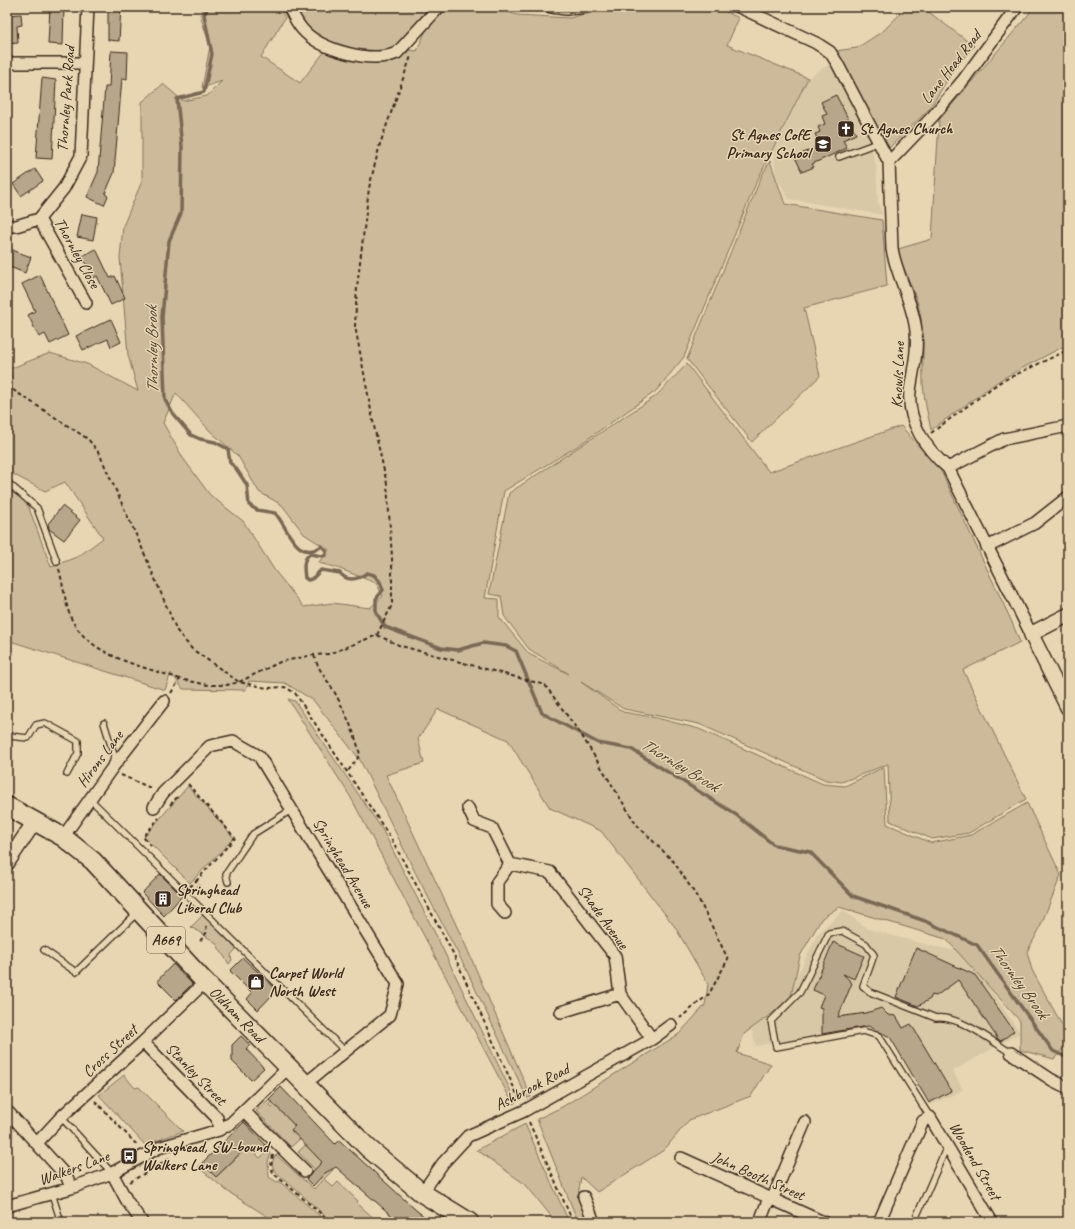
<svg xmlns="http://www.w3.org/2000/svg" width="1075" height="1229" font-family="Caveat,sans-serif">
<rect width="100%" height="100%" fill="#e8d6b3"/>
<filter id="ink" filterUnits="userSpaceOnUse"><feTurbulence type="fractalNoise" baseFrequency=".025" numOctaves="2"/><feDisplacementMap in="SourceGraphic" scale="8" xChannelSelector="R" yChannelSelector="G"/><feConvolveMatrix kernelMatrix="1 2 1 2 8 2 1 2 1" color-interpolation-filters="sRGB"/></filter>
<g filter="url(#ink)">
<path fill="#d9c8a6" d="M831,63L868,137L876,165L878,202L883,215L789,199L775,174L774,150L808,78Z
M843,910L868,929L932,946L967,953L1020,1033L953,1071L963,1090L931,1105L890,1037L868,1026L756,1046L748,1016L792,986L817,935Z"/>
<path fill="#ccba9b" stroke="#84725c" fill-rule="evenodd" d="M204,7H279L285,18L261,57L300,83L325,51C353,60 385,73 410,50L417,51L426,30L440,12L452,7H489L518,15L570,18L609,7H716L739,18L727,45L808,78L756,183L684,357L656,391L579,445L504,491L485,598L499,599V617L529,654L569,674L529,649L504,616L501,596L489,594L509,493L656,396L687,364L769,472L901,426L941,471L1011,620L1020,642L963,670L1026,799L969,833L932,839L890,821L888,764L842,782L826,780L699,724L624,709L581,682L623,712L657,718L699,729L823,784L845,786L884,767L887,824L931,843L971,835L1027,803L1061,875L1039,930L1027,952L1032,970L1068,1036V1043L1054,1059L1020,1050V1021L946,939L839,907L822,918L800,956L791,996L774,1012L744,1034L737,1053L771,1064L751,1096L689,1120L664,1150L597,1192L581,1177L578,1196L587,1222H578L537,1119L562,1107L679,1034L705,1005L708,984L675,927L601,831L550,808L508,740L438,709L418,739L424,763L386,775L465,944L531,1097L527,1098L465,967L415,872L360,760L313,700L285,683L249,681L246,690L183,689L171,673L165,690L7,640V490L26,500L51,567L79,556L103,538L65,482L45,491L7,471V385L13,380L9,369L50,353L87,364L138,391L128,355L120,258L123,226L142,181V102L163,84L183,101L207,96L222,81L202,88L210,46L200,15ZM176,393L209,430L238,456L259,492L282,505L304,534L329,550L318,563L335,567L376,583L383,596L370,608L332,603L304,607L275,571L243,521L210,495L183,458L163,423Z
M292,7H429C418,19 411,35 399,45C383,58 326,48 312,34C304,27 298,16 292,7Z
M907,7H922L974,46L954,69L930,108L889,148L835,51L857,48L883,31Z
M1033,7H1068V344L1000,380L931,430C928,415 924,400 923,384C922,360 925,337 920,313C916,290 902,271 898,249L932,239L939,120L1028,15Z
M770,161L785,204L882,220L887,286L804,308L820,376L752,442L687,359L762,175Z
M288,699L295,701L382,829L437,937L516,1102L513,1104L350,796Z
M188,786L234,838L190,883L144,837Z
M203,915L236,949L231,955L232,960L229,964L215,942L191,927Z
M124,1075L135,1088L139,1087L183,1131L145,1145L99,1095Z
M269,1099L272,1103L270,1105L272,1107L275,1105L295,1126L291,1130L293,1133L298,1129L304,1135L291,1147L256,1111Z
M525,1124L569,1222H550L551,1216L526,1185L477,1150Z
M242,1140L260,1158L268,1150L271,1153L268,1162L269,1177L277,1182L279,1181L320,1216L322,1222H276L227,1191L198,1167L202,1163L216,1177L237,1157Z
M310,1141L319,1151L315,1155L319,1159L325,1153L324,1160L333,1170L324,1179L333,1187L338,1182L358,1201L357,1203L378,1222H330V1220L275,1171C271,1166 272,1160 276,1155L314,1189L322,1180L315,1173L316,1171L298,1152Z"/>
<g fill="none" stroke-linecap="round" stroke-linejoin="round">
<path stroke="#7a6854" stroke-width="3.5" d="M208,7L204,15L212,54L204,92L177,99L182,147L181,213L169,241L162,317L165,399L173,414L191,435L200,439L215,442L228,449L230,463L235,467L247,485L249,505L257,510L275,513C287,525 296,564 322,546L326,551V555L322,556L310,554C302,559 304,570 305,578L308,580L312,579L321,570L340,573C348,583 358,579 367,573L374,575L380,582L383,590L376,599V612L385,627L441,648L458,650L483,643L506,646L516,651L542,713L598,743L631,749L735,814L774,845L810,852L853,896L925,921L977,945L1053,1051L1068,1058"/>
</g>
<path fill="#b7a689" stroke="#3b2a1e" d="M50,7H64L63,45L48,44Z
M108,7H121L119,41L108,40Z
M21,14L22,25L17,26L18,43L8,44L7,15Z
M111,51L128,52L127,79L122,78L114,173L105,194L108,196L104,205L87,197L98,172L105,87H109Z
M42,78L56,80L52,159L36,158Z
M836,95L856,134L843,140L847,148L812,164L814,167L802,172L795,157L820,145L815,134L820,132L818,127L825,124L822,116L827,114L821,102Z
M35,169L43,181L21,196L13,184Z
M82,214L97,217L93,240L77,237Z
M7,248L31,257L25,273L7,266Z
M96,249L110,278L115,276L125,298L111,305L97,276L93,278L82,256Z
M40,275L68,335L50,344L45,334L39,337L28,315L35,311L22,284Z
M111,319L121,342L111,347L108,339L83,350L76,336Z
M62,506L80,520L64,540L49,529L48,524Z
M160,874L182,896L164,916L142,893Z
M833,942L864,956L854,979L843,974L852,983L838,1017L866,1013L881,1008L888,1015L896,1016L903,1028L911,1024L951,1091L929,1103L890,1037L868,1026L822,1034V1008L819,1007L824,995L813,990Z
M916,948L975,975L1014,1031L1001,1041L998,1039L958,980L936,996L932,995L930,999L918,1006L896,997Z
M243,958L277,990L258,1010L247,999L252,993L230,971Z
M173,964L192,984L176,1000L157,981Z
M241,1036L250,1045L246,1049L264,1068L251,1080L232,1061V1045Z
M281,1087L335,1144L339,1140L417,1211L432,1222H399L336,1167L325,1173L313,1186L306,1179L322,1162L291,1130L295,1126L269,1099Z
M244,1122L266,1145L256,1154L248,1146L216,1177L202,1163Z"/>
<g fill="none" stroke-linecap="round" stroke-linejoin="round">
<defs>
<path id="service" d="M839,157L880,142
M7,482L37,508L57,562
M104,723L114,755L113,762
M7,741L9,736L28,738L36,725L45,723L78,741V753L67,774
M90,799L345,1051
M228,882L226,874L253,834L291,810
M44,950L76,972L137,913
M61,1117L112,1173
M930,1117L879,1036L863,1031L776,1047L771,1021L800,992L829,933L842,931L866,944L874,955L863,986L870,992L936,1018C959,1015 992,1041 1011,1053
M52,1194L61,1222
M914,1222L944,1153L949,1149"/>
<path id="minor" d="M289,7C293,15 296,22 302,29C320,50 371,64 397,53L439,7
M551,7L566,9L588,7
M739,7L816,43L830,52L837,63L889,162L892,249C897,277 913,302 916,331C918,352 913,370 910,391C907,422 926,449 948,468L1031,634
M7,63H85
M889,162L933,116L964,79L1017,7
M39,219L86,303
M7,226H16L39,219L64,188L81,156L88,7
M948,468L1004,439L1068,426
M987,547L1035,523L1068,497
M154,807L163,793L210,746L233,741L259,756L398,984L390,1015L305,1084
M468,808L474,821L492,828L510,864
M63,837L112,768L164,701
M510,864L550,872L615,956L620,994L652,1039
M505,913L497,904V882L510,864
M561,1012L620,994
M143,1042L217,1118L219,1130
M1011,1053L1052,1080L1068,1088
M244,1111L305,1171
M9,1113L67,1177L71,1188
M37,1143L61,1117L143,1042L205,982
M681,1158L823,1222
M112,1173L127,1201L142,1222
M422,1193L443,1163L468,1136L524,1111L652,1039L671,1025
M584,1197L594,1222
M772,1200L805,1122
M7,1206L71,1188L112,1173L158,1148L219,1130L231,1123L289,1067
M762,1216L769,1198
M879,1222L923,1121L930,1117L992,1222"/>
<path id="tertiary" d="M1068,615L1031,634L1068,708
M7,863L35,821"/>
<g id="primary">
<path id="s1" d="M7,806L63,837L93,861L205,982L368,1148L422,1193L469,1222"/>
</g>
</defs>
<use href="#service" stroke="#3b2a1e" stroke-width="8"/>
<use href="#minor" stroke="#3b2a1e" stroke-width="14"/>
<use href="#tertiary" stroke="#3b2a1e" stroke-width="17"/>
<use href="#primary" stroke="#3b2a1e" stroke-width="21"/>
<path stroke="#3b2a1e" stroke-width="2" stroke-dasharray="4 3" stroke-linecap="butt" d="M7,378L8,386
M7,386L88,439L99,453L142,548L177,631L192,649L239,682L267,688L285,687L295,693L392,840L453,953L520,1101
M931,433L1000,382L1068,350
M59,569C63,583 66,609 72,620C92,658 143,666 180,679
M377,635L392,605V557L387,484L374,426L355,326L357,287L369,188L380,144L411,56
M314,655C318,671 329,681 336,695C346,714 356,735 360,755L348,771
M171,693L180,679L208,685H227L239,682L280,662L313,655L329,654L377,635L401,646L545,685L582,736L636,824L674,862L699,900L728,959L709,994L680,1018
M121,775L153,789
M188,784L235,838L197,880L199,886L194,891
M170,805L179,795
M151,846L143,837L159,818
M190,885L191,886L197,880
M200,941L207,932L206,926
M95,1101L138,1146
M529,1122L573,1222
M273,1155L271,1165L273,1173L326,1218V1222
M130,1182L172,1157"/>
<use href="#service" stroke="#e8d6b3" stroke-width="5.5"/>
<use href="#minor" stroke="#e8d6b3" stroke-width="11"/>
<use href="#tertiary" stroke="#e8d6b3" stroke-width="14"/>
<use href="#primary" stroke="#e8d6b3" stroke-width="18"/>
</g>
</g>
<defs>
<symbol id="church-square" viewBox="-11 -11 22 22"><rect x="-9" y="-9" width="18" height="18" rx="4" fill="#3b2a1e" stroke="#e8d6b3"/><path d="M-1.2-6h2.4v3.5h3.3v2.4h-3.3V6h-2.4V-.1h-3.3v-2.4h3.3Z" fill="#fff"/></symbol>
<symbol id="school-square" viewBox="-11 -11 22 22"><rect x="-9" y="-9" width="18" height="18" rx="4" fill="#3b2a1e" stroke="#e8d6b3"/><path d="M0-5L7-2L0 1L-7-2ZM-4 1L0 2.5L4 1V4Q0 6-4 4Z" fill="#fff"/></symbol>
<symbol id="building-square" viewBox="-11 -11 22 22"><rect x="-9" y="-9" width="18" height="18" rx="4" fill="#3b2a1e" stroke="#e8d6b3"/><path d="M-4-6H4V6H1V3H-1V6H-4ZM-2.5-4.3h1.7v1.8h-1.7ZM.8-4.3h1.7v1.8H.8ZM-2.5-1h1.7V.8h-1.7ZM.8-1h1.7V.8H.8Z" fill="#fff"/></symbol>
<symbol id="shop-square" viewBox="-11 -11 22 22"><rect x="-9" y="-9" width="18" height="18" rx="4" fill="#3b2a1e" stroke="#e8d6b3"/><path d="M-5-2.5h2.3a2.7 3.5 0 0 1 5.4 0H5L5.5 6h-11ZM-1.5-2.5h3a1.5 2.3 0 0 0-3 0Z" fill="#fff"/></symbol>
<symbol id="bus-square" viewBox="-11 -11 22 22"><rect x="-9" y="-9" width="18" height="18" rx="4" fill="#3b2a1e" stroke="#e8d6b3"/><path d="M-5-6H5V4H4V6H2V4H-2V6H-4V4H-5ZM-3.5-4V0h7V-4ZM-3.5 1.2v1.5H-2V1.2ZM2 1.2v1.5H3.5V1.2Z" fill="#fff"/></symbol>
</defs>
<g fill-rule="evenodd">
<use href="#church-square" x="836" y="119" width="20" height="20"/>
<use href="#school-square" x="813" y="134" width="20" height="20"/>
<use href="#building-square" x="153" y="889" width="20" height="20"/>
<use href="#shop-square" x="246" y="972" width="20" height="20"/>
<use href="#bus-square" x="119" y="1146" width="20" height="20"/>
</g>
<g text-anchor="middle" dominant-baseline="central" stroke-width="3" stroke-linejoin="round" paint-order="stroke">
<rect fill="#e8d6b3" stroke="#6f5e4b" stroke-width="1" x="147" y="927" width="38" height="26" rx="3"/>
<g font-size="15" font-weight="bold" fill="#3b2a1e">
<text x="166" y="940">A669</text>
</g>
<g font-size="16" fill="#3b2a1e" stroke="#e8d6b3">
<text transform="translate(951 67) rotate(-52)">Lane Head Road</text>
<text transform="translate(66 99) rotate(-86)">Thornley Park Road</text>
<text transform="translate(77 253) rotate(61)">Thornley Close</text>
<text transform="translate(898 375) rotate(-88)">Knowls Lane</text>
<text transform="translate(100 759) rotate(-53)">Hirons Lane</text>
<text transform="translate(343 863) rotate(59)">Springhead Avenue</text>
<text transform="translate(603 917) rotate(54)">Shade Avenue</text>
<text stroke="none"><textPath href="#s1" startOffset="313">Oldham Road</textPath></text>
<text transform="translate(110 1051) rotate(-43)">Cross Street</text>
<text transform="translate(196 1074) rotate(46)">Stanley Street</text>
<text transform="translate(532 1087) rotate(-28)">Ashbrook Road</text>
<text transform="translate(975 1161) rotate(60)">Woodend Street</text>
<text transform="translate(74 1168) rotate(-20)">Walkers Lane</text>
<text transform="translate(758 1176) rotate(24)">John Booth Street</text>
</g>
<g font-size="16" font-weight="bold" fill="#3b2a1e" stroke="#e8d6b3" text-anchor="start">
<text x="859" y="129">St Agnes Church</text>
<text x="810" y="135" text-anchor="end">St Agnes CofE<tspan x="810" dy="18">Primary School</tspan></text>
<text x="176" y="890">Springhead<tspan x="176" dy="18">Liberal Club</tspan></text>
<text x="269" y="973">Carpet World<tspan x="269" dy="18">North West</tspan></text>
<text x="142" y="1147">Springhead, SW-bound<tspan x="142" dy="18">Walkers Lane</tspan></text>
</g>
<g font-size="17" font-style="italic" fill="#503f30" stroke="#e8d6b3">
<text transform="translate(152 350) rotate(-91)">Thornley Brook</text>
<text transform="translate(680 765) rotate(31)">Thornley Brook</text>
<text transform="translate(1019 981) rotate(54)">Thornley Brook</text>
</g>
</g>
<rect width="1075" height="1229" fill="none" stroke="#e8d6b3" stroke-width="24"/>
<rect x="12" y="12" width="1051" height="1205" fill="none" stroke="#3b2a1e" stroke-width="1.5" filter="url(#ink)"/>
</svg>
